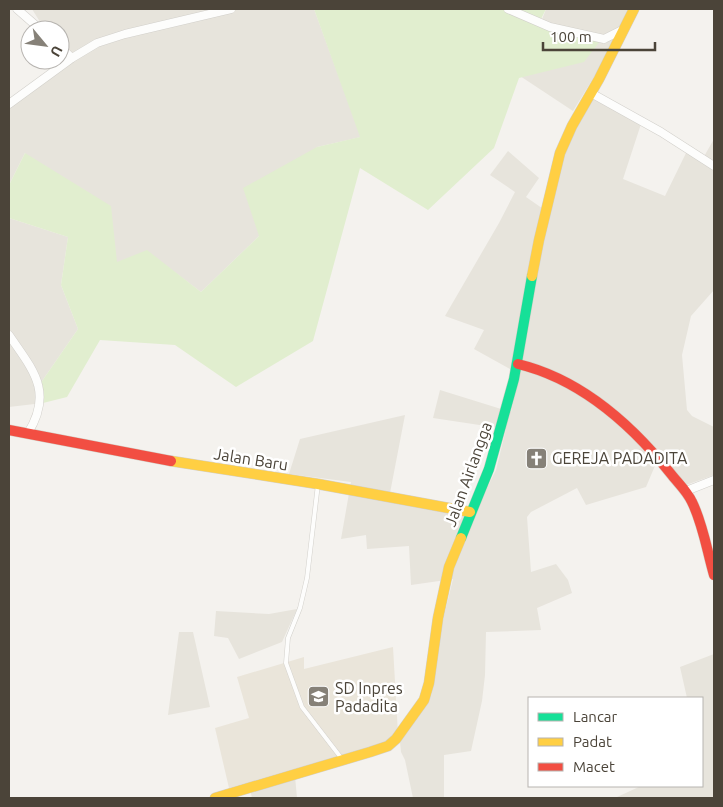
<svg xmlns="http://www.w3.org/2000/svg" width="723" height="807" font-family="Ubuntu,sans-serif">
<rect width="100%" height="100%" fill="#f4f2ee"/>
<path fill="#e7e4dc" d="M32,9H314L361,137L317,147L259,236L201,292L147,251L117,263L25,153L9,185V102L63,62L60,56V30H45Z
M546,9H630L597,72L573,111L520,76Z
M593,93L641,124L623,179L665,196L687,151L702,160L714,139V290L691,316L682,355L687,410L692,416L714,427V475L686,485L660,454L646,487L586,505L577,488L531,512L527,517L531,572L556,564L568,580L572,593L537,608L541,630L486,632L485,675L482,701L471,751L444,755V798H413L405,760L401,752L400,742L406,729L431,696L442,624L453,579L411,585L409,546L367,549L366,535L341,539L351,482L289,474L300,439L405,415L390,493L476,510L496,470L506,429L433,418L440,390L511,412L520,371L510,369L474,349L484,330L445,316L499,223L515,192L490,175L508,151L539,178L526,197L549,213L565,150Z
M9,218L68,237L61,285L78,329L40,384L43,403L9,407Z
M297,609L282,642L239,659L228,638L214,636L216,611L269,614Z
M179,632H193L210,707L168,715Z
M714,654V798H618L617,797L641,786H702V698H687L680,667Z
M295,776L297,798H252L250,789Z"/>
<path fill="#eae5da" d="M393,647L398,734L387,742L229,788L215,728L249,718L237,677L304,657V669Z"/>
<path fill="#e1eecf" d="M314,9H546L540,21L604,36L584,62L519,78L494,148L428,210L360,168L313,341L236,387L175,345L100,340L67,397L43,403L40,384L78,329L61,285L68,237L9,218V185L25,153L111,206L117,262L147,250L201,292L259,236L243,188L317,147L360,137Z"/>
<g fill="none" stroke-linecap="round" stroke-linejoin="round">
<defs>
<path id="lane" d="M318,484L307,578L300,608L288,638L286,663L302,707L342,759"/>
<path id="street" d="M17,9L41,30
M508,9L550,27L604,39
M604,39L624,29
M60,47L72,58
M591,93L661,132L714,166
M9,104L72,58L97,43L125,34L231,9
M9,335C32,369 54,391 28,433
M686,491L714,480"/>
<path id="fast" d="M461,538L489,469L514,379L532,276"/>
<path id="slow" d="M532,276L539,240L560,153L572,126L599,79L634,9
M171,461L318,484L470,512
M215,798L370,752L388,746L396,739L424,700L429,683L438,618L449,567L461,538"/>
<path id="jam" d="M518,364C580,379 632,425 671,474C678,483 687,491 692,502C703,524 707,551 714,575
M9,430L171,461"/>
</defs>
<use href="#lane" stroke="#d2d0cb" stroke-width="5"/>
<use href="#street" stroke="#d2d0cb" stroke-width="9"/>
<use href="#fast" stroke="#d3cfc5" stroke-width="11"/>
<use href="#slow" stroke="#d3cfc5" stroke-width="11"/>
<use href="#jam" stroke="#d3cfc5" stroke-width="11"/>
<use href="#lane" stroke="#fdfdfc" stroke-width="4"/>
<use href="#street" stroke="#fdfdfc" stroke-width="8"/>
<use href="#fast" stroke="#16e098" stroke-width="10"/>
<use href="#slow" stroke="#ffcf43" stroke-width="10"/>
<use href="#jam" stroke="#f24e42" stroke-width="10"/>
</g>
<defs>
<symbol id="church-square" viewBox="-11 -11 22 22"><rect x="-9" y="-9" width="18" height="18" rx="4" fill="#868178" stroke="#fff"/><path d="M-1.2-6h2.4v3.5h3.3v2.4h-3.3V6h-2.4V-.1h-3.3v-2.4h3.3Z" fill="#fff"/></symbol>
<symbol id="school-square" viewBox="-11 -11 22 22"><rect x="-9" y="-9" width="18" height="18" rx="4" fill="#868178" stroke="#fff"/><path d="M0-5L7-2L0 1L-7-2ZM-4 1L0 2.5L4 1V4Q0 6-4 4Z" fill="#fff"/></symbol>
</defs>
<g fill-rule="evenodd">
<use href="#church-square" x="524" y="446" width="25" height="25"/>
<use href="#school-square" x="306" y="684" width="25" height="25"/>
</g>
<g text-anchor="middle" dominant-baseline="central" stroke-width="5" stroke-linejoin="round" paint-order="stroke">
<g font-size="16" fill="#4b4439" stroke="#fff" text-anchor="start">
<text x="552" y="458">GEREJA PADADITA</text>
<text x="335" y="688">SD Inpres<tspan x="335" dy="18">Padadita</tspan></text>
</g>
<g font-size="16" fill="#4b4439" stroke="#fff">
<text transform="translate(251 459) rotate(9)">Jalan Baru</text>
<text transform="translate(468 474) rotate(-70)">Jalan Airlangga</text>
</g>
</g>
<rect width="723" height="807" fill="none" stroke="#4b4439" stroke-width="20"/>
<rect x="528" y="697" width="175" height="90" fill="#ffffff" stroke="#b7b4b0"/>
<rect x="538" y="713" width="25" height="8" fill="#16e098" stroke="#b7b4b0"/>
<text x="573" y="722" font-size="15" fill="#4b4439">Lancar</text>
<rect x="538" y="738" width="25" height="8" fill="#ffcf43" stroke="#b7b4b0"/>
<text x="573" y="747" font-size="15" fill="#4b4439">Padat</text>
<rect x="538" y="763" width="25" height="8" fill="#f24e42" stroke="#b7b4b0"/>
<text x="573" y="772" font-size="15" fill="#4b4439">Macet</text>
<g transform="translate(45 45) rotate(119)"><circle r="24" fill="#ffffff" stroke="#b7b4b0"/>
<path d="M0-4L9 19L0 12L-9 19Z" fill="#868178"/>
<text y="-8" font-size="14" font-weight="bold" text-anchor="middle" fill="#4b4439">U</text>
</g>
<path d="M543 42v8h112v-8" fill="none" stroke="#4b4439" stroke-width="2.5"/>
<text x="550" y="42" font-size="15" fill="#4b4439" stroke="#ffffff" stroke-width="4" paint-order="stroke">100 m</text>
</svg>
